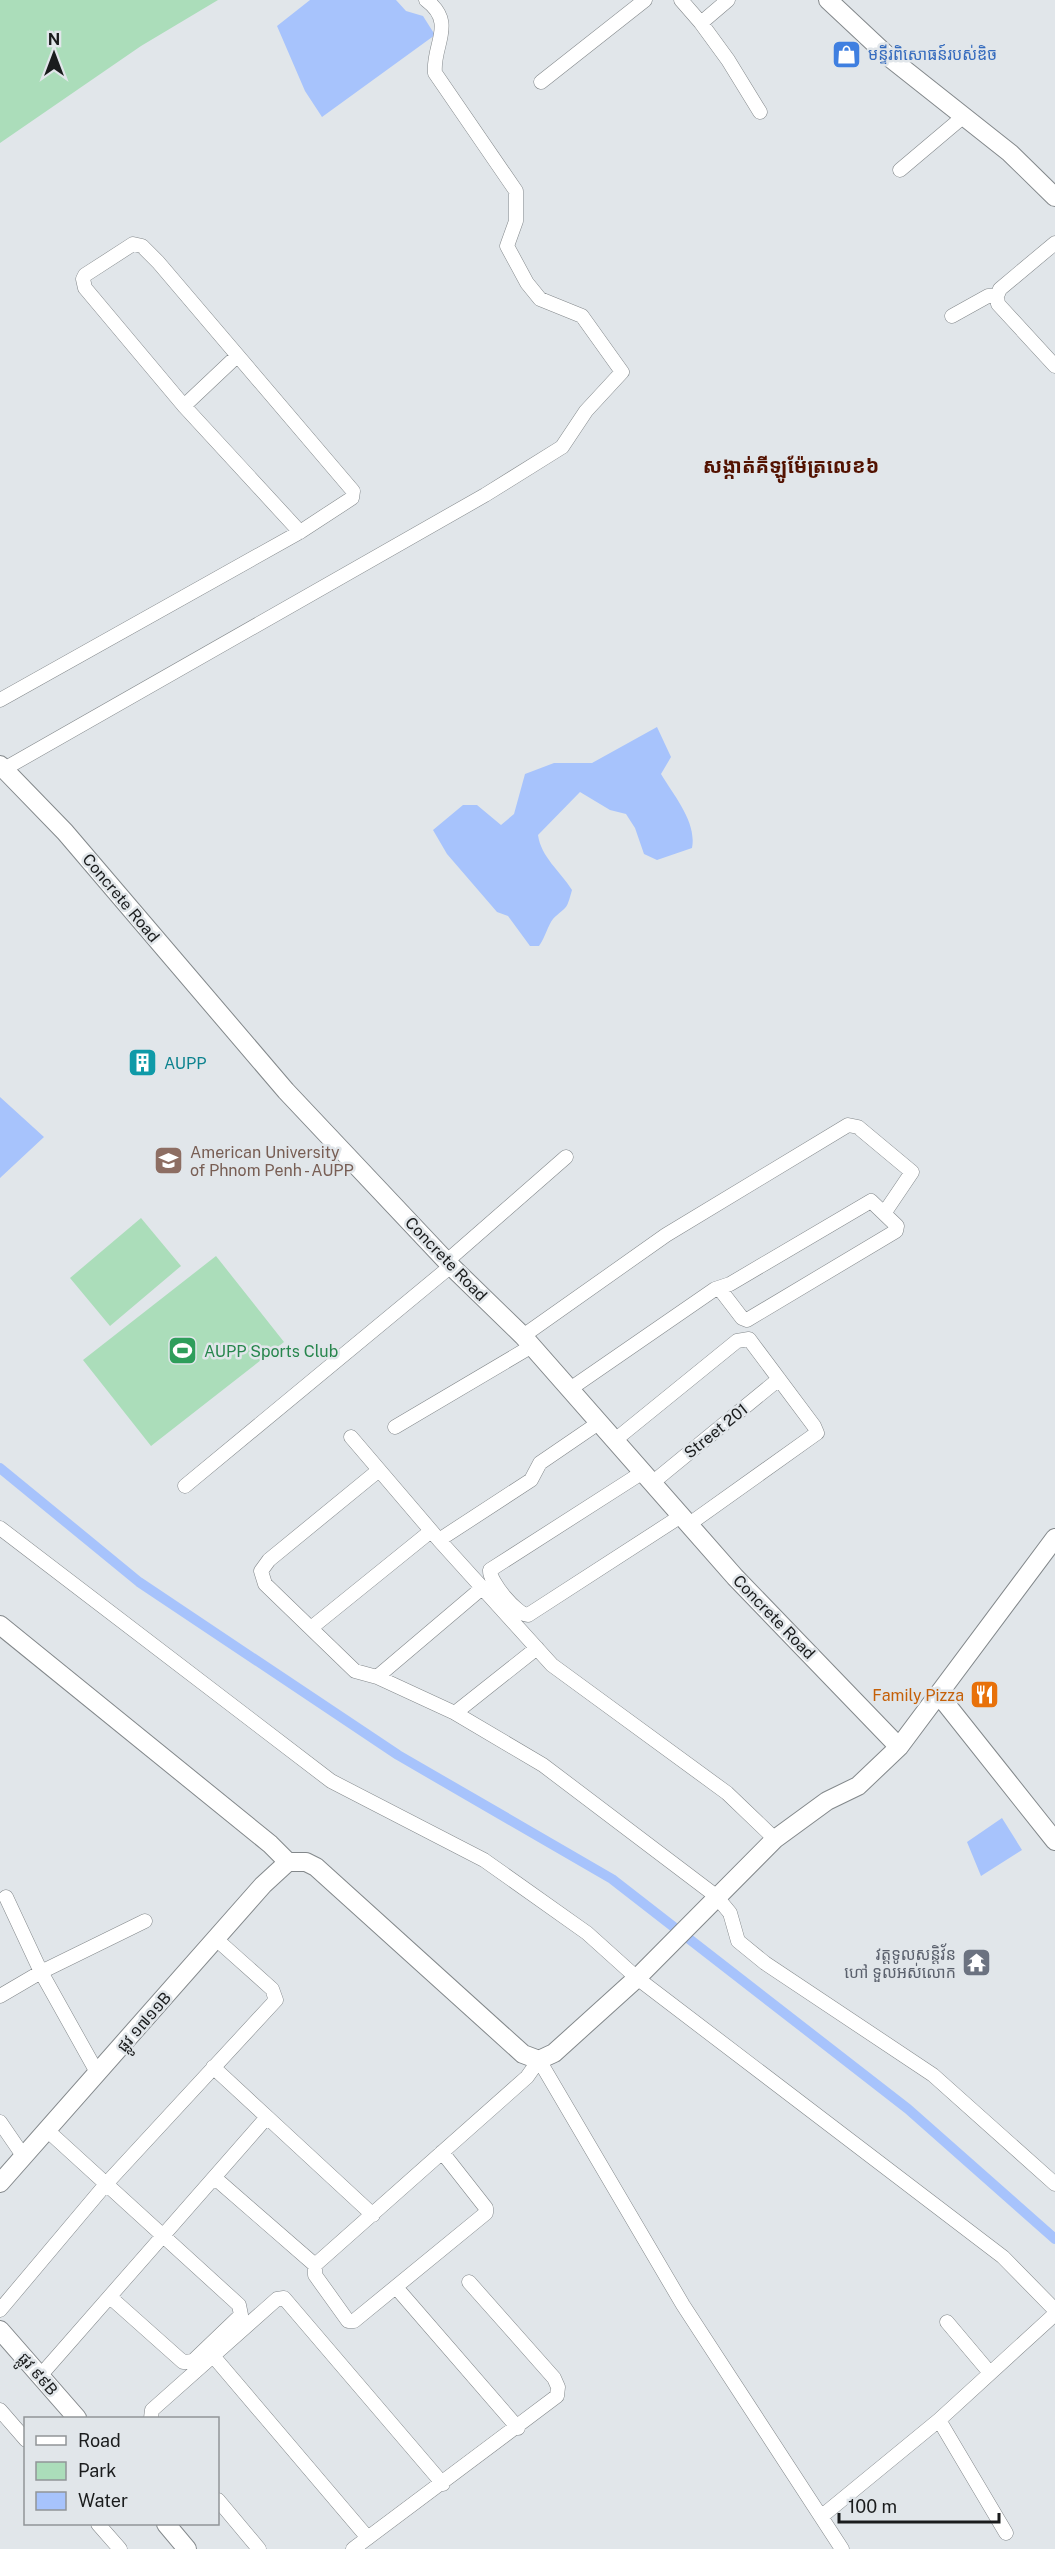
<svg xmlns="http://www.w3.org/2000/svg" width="1055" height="2549" font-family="'Public Sans','Noto Sans Khmer',sans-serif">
<rect width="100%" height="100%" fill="#e1e6ea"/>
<path fill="#abddba" d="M0,0H218L141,46L0,143Z
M141,1218L181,1266L110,1326L70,1278Z
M216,1256L284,1342L151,1446L83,1360Z"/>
<path fill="#a7c3fc" d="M310,0H396L406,11L423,16L435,35L322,117L305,91L277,26Z
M657,727L671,757L661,774C674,796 697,822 692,848L657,860L644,854L635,828L626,814L610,810L580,792L538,835C541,857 560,871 572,890C566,912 567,905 553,919C548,925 545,938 539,946H530L508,916L497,912L447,854L433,830L463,805H477L501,825L514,814L525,774L554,763H592Z
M0,1097L44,1137L0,1178Z
M1002,1818L1022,1850L981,1876L967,1842Z"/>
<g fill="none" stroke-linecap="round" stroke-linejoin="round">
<path stroke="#a7c3fc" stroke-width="10" d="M0,1468L139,1582L398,1755L612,1879L908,2109L1055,2239"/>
<defs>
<path id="street" d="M681,0L701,23
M728,0L701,23L728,60L760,112
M541,82L645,0
M900,170L964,116
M1055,243L1000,289L997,296L998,304L1055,366
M952,316L988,296H997
M184,406L237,356
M0,700L300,532L352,498L353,491L158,262L142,246L133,244L85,275L83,279L85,288L184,406L300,532
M4,769L485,495L562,447L586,411L622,372L582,316L540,299L527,283L507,246L516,221V191L435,73C432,45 457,23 426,0
M447,1261L566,1157
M523,1336L666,1235L848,1125L858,1127L912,1172L885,1212
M570,1389L715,1289L730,1284L871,1201L897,1226L896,1231L747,1320L742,1318L719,1288
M395,1427L532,1346
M351,1437L439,1540L552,1665L727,1793L775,1839
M615,1440L737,1341L749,1339L814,1426L817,1433L688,1525
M379,1470L269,1560L261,1571L265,1584L355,1671L377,1677L455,1713L543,1765L716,1896L730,1913L738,1941L765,1963L933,2075L1055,2184
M643,1472L490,1570C489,1581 517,1615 528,1615L681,1516
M652,1483L779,1379
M185,1486L451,1266
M0,1528L331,1781L484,1860L587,1933L637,1978L1003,2257L1055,2310
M439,1540L531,1480L540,1463L600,1422
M311,1628L431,1531
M377,1677L482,1588
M455,1713L537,1648
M6,1897L41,1972L98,2074
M0,1996L41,1972L145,1921
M213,2067L267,2117
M0,2122L24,2157
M48,2131L239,2305L241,2315L193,2361L183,2362L110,2297
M215,2178L315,2265V2275L348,2321H354L486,2213V2208L442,2152
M315,2265L527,2077L539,2060L683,2305L842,2549
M401,2293L518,2428
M0,2310L106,2184L276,2000L272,1989L216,1939
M947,2322L990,2373
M214,2357L368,2538
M40,2376L267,2117L373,2215
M0,2410L26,2440
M151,2418L152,2410L277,2299L284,2298L443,2484
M939,2420L1006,2533
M218,2500L259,2549
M822,2516L939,2420L1055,2314
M98,2524L120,2549
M353,2549L557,2396L558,2387L554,2378L469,2282"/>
<path id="secondary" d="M828,0L890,58L1010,153L1055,197
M0,765L65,832L286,1091L451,1266L523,1336L735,1577L899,1747
M0,1625L270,1844L288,1862
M939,1695L1055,1841
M288,1862H306L316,1867L523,2054L539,2060L554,2053L637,1978L775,1839L827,1801L858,1786L899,1747L1055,1538
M0,2183L263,1885L288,1862
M0,2330L77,2418
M166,2524L187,2549"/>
</defs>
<use href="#street" stroke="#83888b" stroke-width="15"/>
<use href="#secondary" stroke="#83888b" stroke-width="20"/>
<use href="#street" stroke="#fff" stroke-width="14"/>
<use href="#secondary" stroke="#fff" stroke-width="18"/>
</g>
<defs>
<symbol id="shop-square" viewBox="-11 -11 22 22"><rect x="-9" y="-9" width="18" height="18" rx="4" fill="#3f7fe0" stroke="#e1e6ea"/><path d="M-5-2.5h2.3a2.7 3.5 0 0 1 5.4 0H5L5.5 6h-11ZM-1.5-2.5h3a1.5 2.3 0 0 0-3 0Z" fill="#fff"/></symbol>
<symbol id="building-square" viewBox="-11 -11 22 22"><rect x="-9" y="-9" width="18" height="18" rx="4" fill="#0f9aa8" stroke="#e1e6ea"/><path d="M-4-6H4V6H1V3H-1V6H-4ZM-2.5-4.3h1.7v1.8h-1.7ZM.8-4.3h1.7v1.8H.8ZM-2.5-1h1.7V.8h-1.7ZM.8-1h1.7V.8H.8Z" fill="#fff"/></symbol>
<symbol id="university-square" viewBox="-11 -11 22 22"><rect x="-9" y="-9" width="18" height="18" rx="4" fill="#8d6e63" stroke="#e1e6ea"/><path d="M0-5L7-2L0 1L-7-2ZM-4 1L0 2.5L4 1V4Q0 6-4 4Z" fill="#fff"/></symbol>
<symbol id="stadium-square" viewBox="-11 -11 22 22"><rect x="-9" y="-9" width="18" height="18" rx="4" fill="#2e9e5b" stroke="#e1e6ea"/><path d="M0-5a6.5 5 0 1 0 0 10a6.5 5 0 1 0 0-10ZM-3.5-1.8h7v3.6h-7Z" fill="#fff"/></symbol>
<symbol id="restaurant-square" viewBox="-11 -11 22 22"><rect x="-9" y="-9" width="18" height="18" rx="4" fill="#e8710a" stroke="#e1e6ea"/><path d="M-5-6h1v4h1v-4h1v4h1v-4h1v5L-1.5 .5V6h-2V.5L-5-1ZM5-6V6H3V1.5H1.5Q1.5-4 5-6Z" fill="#fff"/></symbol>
<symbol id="temple-square" viewBox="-11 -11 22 22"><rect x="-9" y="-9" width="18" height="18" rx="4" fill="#6b7280" stroke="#e1e6ea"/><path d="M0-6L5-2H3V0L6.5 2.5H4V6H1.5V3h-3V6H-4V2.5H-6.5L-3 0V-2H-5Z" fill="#fff"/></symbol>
</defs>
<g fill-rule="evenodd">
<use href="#shop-square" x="830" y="38" width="33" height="33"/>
<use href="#building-square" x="126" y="1046" width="33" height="33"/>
<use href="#university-square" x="152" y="1144" width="33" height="33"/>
<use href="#stadium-square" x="166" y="1334" width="33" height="33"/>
<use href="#restaurant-square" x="968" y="1678" width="33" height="33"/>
<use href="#temple-square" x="960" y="1946" width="33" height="33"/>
</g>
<g text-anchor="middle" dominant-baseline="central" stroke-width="5" stroke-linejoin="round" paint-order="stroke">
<g font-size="16" fill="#366cbe" stroke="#e1e6ea" text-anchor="start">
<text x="868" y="54">មន្ទីរពិសោធន៍របស់ឌិច</text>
</g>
<g font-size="16" fill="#1a1c1d" stroke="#e1e6ea">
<text transform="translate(121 898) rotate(50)">Concrete Road</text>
<text transform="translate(446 1259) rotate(46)">Concrete Road</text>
<text transform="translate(716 1431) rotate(-39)">Street 201</text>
<text transform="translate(774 1617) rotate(46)">Concrete Road</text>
<text transform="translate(144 2022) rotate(-49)">ផ្លូវ ១៧១១B</text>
<text transform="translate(38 2374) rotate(49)">ផ្លូវ ៩៩B</text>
</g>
<g font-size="16" fill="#0d838f" stroke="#e1e6ea" text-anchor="start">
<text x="164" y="1063">AUPP</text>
</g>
<g font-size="16" fill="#785e54" stroke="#e1e6ea" text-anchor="start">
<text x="190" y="1152">American University<tspan x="190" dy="18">of Phnom Penh - AUPP</tspan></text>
</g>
<g font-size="16" fill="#27864d" stroke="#e1e6ea" text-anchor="start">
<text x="204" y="1351">AUPP Sports Club</text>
</g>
<g font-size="16" fill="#c56008" stroke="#e1e6ea" text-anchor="end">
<text x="964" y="1695">Family Pizza</text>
</g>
<g font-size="16" fill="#5b616d" stroke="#e1e6ea" text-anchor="end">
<text x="956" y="1954">វត្តទូលសន្តិវ័ន<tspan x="956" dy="18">ហៅ ទួលអស់លោក</tspan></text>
</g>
<g font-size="20" font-weight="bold" fill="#531201" stroke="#e1e6ea">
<text x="791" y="466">សង្កាត់គីឡូម៉ែត្រលេខ៦</text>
</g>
</g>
<rect x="24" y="2417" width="195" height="108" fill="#e1e6ea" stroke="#919598" stroke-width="1.5"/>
<rect x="36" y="2436" width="30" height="9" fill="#ffffff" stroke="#919598" stroke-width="1.5"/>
<text x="78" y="2447" font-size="18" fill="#1a1c1d">Road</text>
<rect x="36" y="2462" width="30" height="18" fill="#abddba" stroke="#919598" stroke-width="1.5"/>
<text x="78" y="2477" font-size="18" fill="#1a1c1d">Park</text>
<rect x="36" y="2492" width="30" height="18" fill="#a7c3fc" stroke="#919598" stroke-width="1.5"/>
<text x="78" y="2507" font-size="18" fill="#1a1c1d">Water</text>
<g transform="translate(54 54)" stroke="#e1e6ea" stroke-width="4.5" paint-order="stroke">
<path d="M0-4.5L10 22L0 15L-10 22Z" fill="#1a1c1d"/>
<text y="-9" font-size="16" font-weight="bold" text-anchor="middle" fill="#1a1c1d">N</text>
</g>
<path d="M839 2513v9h160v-9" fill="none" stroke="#1a1c1d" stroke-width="3"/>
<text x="848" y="2513" font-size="18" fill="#1a1c1d" stroke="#e1e6ea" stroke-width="4.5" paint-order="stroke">100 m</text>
</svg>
